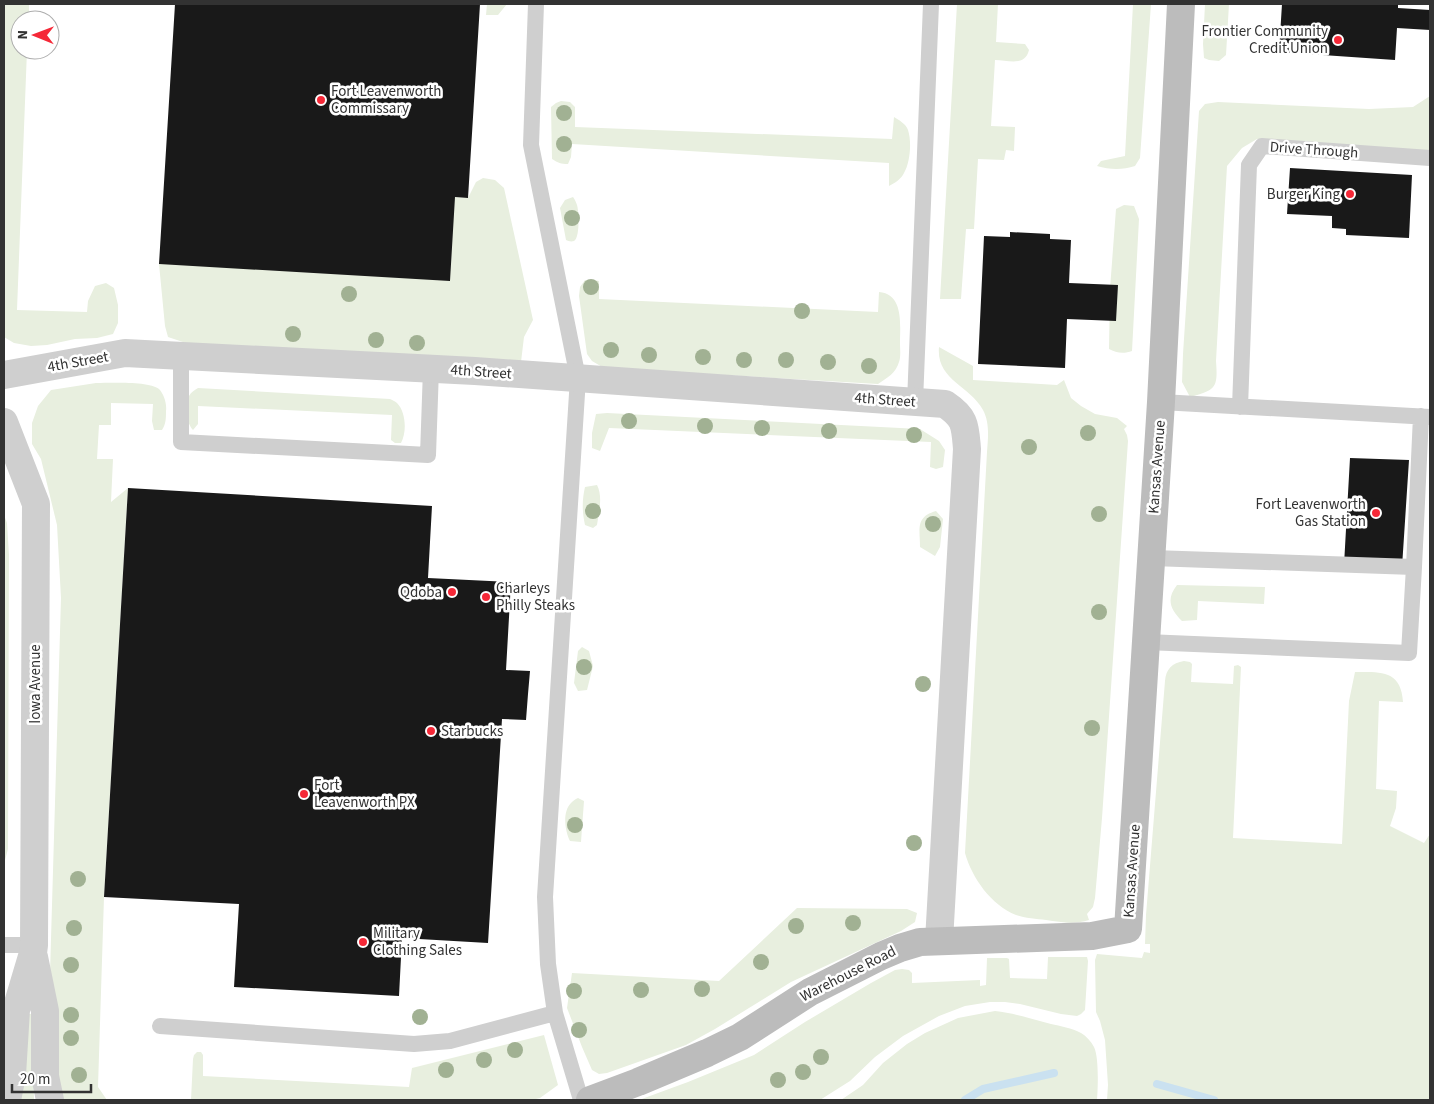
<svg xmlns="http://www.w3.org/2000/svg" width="1434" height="1104" font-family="'Source Sans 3',sans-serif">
<rect width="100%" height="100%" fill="#fff"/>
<path fill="#e8efdf" d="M4,4H29V20H20V50H27L17,310L87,312L88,301L95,286L106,283L114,288L118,305V323L113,334L97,338L75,339L47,345L31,346L14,343L4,337Z
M487,4H507L498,15H486Z
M957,4H998L996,42L1025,44L1029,50C1025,67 1008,60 995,60L991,126L1015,127L1014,151L1006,150L1004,160L978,159L974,229H966L961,299H940Z
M1133,4H1151L1140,158L1135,166C1123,170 1110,170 1097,166L1101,161L1125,156Z
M1205,4H1229L1226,55L1219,61L1209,60L1204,58L1203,44Z
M1430,96V152L1257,139L1242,148L1227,166L1216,361C1218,388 1216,390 1190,397L1182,382L1183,354L1199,111L1205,104L1218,102L1369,109L1413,107Z
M561,101L570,102L575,107V127L892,139L894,117C899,120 906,124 908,130C912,142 910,163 904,173C901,179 895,183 889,186V163L572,144L571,157L568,164C561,164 558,163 552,159L551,107L556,103Z
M483,178L495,180L504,188L533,320L524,337L521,362L186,343L168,337L165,326L159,264L455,197L468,198L476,182Z
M573,197C575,200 576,202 577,205C579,211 580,238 574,241C571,242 568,241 566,240L560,208L565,200Z
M1124,205L1134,206L1139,219L1132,351C1124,354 1116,353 1109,349L1110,289L1116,209Z
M585,280H594L599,281V299L878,312L879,292C904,294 900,325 900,343C900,348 901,357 899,362C896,373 887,378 878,384L604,368L592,361L587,354L579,296L580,287Z
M939,347L973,366V380L1057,385L1064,380L1071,398L1081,406L1095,414L1117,418L1127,426L1124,429L1127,435L1128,441L1102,818L1095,898L1093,907L1087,914L1089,920C1074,925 1061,922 1046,920C1037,919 1025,918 1016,915C991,905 972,878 965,853L987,452C988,438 990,423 983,410C969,385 936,380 939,347Z
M96,383C110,383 149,381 159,389C164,394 167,404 166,411C166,418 166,424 162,430H154L152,421L153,404L111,403V425H99L97,459H113L111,502L128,488L104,897L98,1087L107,1100H58L50,973L61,598L57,525L41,459L32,444V423L38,406L51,390Z
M198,388L390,399C392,400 395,401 397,403C406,412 407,432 401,443H395L391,440L392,415L198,406V424L193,430C186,423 185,405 189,396C191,392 195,390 198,388Z
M607,413L920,429L939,441L945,450L943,467L936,469L930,467L931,442L609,428L600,451L592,448V433L596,414Z
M597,485C603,497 599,512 597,525L593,528L585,525C582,511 582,500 585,487Z
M936,511L943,519L940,547L935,556L920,547C920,529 915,517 936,511Z
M4,515L7,523L9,555L8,849L4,864Z
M1177,585L1265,587L1264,604L1198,601L1197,620L1182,621C1170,609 1166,599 1177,585Z
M582,647L589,651L593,666L587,690L578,691L574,683L578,651Z
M1184,661L1190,662L1192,664L1191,682L1233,684L1234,666L1238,665L1241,667L1233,838L1342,844L1349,701L1355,672C1381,672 1401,670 1403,702L1379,701L1376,789L1397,791L1396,808L1390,826L1424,843L1430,834V1100H1107L1108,1085L1105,1040L1100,1021L1096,1012L1095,960L1097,954L1142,958L1144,952L1150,953V944H1145L1146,915L1165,681C1166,669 1172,663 1184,661Z
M578,798L584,801L581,842L570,841C565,831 562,812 571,803C573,801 575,799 578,798Z
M797,908L907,909L917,913L915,922L901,931L791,982L715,1029L686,1045L607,1073L599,1074L592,1070L582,1047L567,1008L572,973L719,981Z
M1048,957H1087L1088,961L1085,1010L1081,1014L1077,1016L1061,1014L1020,1004L1005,1002H990L965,1006L939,1016L903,1036L875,1057L850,1081L820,1100H639L688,1082L754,1055L805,1022L871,983L895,970L902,969L909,970L912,973V983L980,980V986L986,985L987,958H1007L1009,959L1010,978L1047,979Z
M995,1011C1014,1013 1032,1019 1051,1024C1060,1026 1072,1028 1081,1033C1086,1036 1091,1041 1094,1047C1099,1057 1098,1088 1097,1100H841L863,1085L883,1063L907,1044L925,1033L958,1018Z
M26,1014H32L34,1100H16Z
M544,1035L558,1085L540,1098L532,1100H191L193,1059L194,1055L197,1052H201L203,1055V1076L409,1087L412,1068Z"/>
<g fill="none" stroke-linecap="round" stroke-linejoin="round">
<path stroke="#cae1f0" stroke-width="8" d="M1157,1084L1214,1100
M965,1100L983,1089L1054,1073"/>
</g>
<path fill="#191919" d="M175,4H480L468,198L455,197L450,281L159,264Z
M1282,4H1398V8L1430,10V30L1397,28L1395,60L1279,52Z
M1290,168L1412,175L1409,238L1346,235V229L1332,228V216L1287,214Z
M1010,232L1050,234V239L1071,240L1069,283L1118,285L1116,321L1067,319L1065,368L978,364L984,236L1010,237Z
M1350,458L1409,460L1402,567L1344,565Z
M128,488L432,506L428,578L511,582L506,670L530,671L528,694L526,720L502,719L488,943L402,938L399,996L234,987L239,904L104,897Z"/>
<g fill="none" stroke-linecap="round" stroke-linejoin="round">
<path stroke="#cfcfcf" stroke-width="16" d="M536,4L531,145L578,378L545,897L548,964L555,1013L581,1100
M181,356V442L428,455L431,369
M915,402L931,4
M1161,402L1430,417
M1240,407L1249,165L1262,146L1430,158
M1152,558L1414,567L1421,416
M1146,642L1409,653L1414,567
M4,945H34
M160,1026L414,1044L450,1041L555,1013"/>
<path stroke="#cfcfcf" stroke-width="28" d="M4,375L125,353L475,371L945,404C966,418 965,426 967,449L939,941
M4,422L36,504L34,945L33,953L16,1010L12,1075L7,1100
M34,957L45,1011V1076L50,1100"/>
<path stroke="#bcbcbc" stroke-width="28" d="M590,1100L638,1082L707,1053L740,1037L810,992L881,956L900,948L920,942L1092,936L1128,929L1161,402L1181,4"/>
</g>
<g fill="#a1b193">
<circle cx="564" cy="113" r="8"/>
<circle cx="564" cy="144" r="8"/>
<circle cx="572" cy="218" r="8"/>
<circle cx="591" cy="287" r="8"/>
<circle cx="349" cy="294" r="8"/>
<circle cx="802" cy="311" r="8"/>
<circle cx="293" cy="334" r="8"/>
<circle cx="376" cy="340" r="8"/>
<circle cx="417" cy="343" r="8"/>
<circle cx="611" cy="350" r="8"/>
<circle cx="649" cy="355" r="8"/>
<circle cx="703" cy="357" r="8"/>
<circle cx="744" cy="360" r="8"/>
<circle cx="786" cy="360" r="8"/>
<circle cx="828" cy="362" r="8"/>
<circle cx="869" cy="366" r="8"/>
<circle cx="629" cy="421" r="8"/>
<circle cx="705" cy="426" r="8"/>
<circle cx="762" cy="428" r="8"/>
<circle cx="829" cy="431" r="8"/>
<circle cx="1088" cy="433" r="8"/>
<circle cx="914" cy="435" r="8"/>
<circle cx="1029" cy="447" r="8"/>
<circle cx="593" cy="511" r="8"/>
<circle cx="1099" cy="514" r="8"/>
<circle cx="933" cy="524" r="8"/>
<circle cx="1099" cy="612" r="8"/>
<circle cx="584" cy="667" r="8"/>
<circle cx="923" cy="684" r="8"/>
<circle cx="1092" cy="728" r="8"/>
<circle cx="575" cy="825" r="8"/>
<circle cx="914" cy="843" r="8"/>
<circle cx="78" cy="879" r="8"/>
<circle cx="853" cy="923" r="8"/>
<circle cx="796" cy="926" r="8"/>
<circle cx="74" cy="928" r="8"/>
<circle cx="761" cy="962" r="8"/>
<circle cx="71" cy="965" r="8"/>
<circle cx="702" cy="989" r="8"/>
<circle cx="641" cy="990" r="8"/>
<circle cx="574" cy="991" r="8"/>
<circle cx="71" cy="1015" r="8"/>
<circle cx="420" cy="1017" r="8"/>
<circle cx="579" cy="1030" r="8"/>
<circle cx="71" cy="1038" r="8"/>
<circle cx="515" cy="1050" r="8"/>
<circle cx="821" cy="1057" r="8"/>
<circle cx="484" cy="1060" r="8"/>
<circle cx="446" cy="1070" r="8"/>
<circle cx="803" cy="1072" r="8"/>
<circle cx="79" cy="1075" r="8"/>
<circle cx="778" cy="1080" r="8"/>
</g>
<g fill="#f52837" stroke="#fff" stroke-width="2">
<circle cx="1338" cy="40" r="5"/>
<circle cx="321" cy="100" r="5"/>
<circle cx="1350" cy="194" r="5"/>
<circle cx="1376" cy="513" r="5"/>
<circle cx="452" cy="592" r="5"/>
<circle cx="486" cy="597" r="5"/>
<circle cx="431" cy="731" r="5"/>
<circle cx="304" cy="794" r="5"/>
<circle cx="363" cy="942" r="5"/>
</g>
<g text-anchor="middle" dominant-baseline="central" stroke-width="5" stroke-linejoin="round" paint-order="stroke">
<g font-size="15" fill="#323232" stroke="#fff" text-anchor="start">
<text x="1328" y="31" text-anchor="end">Frontier Community<tspan x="1328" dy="17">Credit Union</tspan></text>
<text x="331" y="91">Fort Leavenworth<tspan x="331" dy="17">Commissary</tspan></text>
<text x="1340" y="194" text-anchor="end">Burger King</text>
<text x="1366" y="504" text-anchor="end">Fort Leavenworth<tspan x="1366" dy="17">Gas Station</tspan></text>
<text x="496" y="588">Charleys<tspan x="496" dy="17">Philly Steaks</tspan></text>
<text x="442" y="592" text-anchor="end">Qdoba</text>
<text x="441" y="731">Starbucks</text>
<text x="314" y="785">Fort<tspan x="314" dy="17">Leavenworth PX</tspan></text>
<text x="373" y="933">Military<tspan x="373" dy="17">Clothing Sales</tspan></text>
</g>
<g font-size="15" fill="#323232" stroke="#fff">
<text transform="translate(1314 150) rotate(4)">Drive Through</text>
<text transform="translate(78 362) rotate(-10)">4th Street</text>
<text transform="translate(481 372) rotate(4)">4th Street</text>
<text transform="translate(885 400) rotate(4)">4th Street</text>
<text transform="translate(1157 467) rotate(-86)">Kansas Avenue</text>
<text transform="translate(35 684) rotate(-90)">Iowa Avenue</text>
<text transform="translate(1132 871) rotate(-86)">Kansas Avenue</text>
<text transform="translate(848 974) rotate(-27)">Warehouse Road</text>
</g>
</g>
<rect width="1434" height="1104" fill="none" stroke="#323232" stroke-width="10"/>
<g transform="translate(35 35) rotate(271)"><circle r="24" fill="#ffffff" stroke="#adadad"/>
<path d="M0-4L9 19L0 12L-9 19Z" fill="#f52837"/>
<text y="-8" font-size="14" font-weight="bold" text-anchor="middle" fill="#323232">N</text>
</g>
<path d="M12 1084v8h79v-8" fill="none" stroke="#323232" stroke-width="2.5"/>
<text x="20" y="1084" font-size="15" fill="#323232" stroke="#ffffff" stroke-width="4" paint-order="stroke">20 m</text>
</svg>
